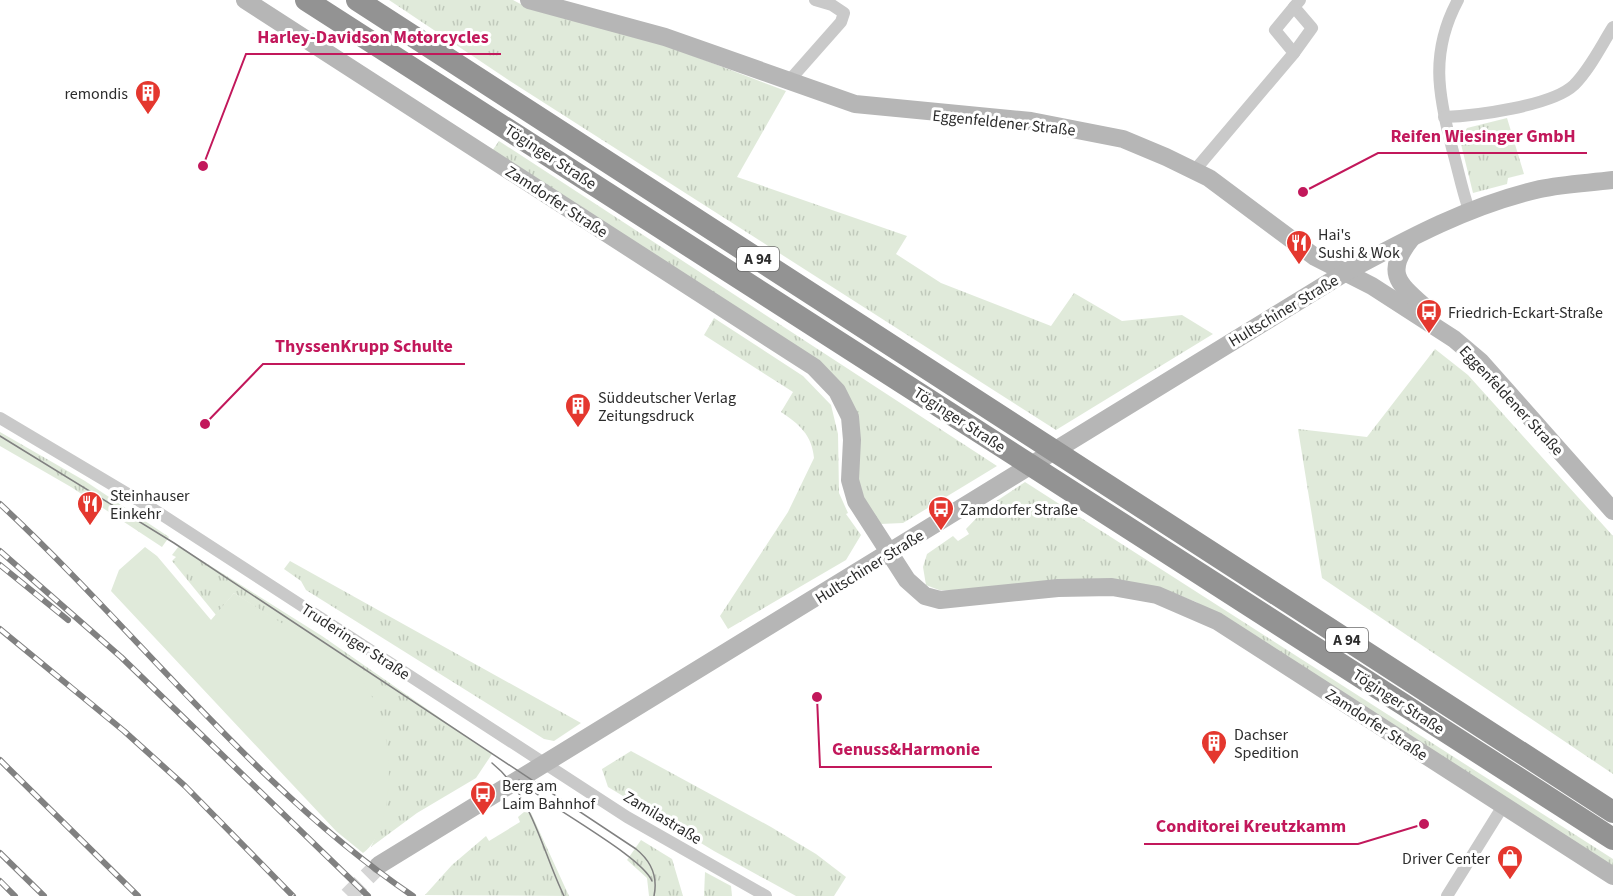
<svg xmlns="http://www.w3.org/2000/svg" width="1613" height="896" font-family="'Source Sans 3',sans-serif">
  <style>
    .grass { fill: url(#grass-tufts) }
    .garden { fill: #e0eada }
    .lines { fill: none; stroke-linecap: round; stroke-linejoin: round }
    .secondary-tunnel { stroke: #d5d5d5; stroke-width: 18; stroke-dasharray: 18 9; stroke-linecap: butt }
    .street { stroke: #c9c9c9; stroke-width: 12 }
    .secondary { stroke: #b6b6b6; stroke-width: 18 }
    .highway { stroke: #939393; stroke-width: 22 }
    .tram { stroke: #818181; stroke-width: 1.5 }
    .rail-casing { stroke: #818181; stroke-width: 6 }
    .rail { stroke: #fff; stroke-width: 4; stroke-dasharray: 11; stroke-linecap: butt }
    .labels { text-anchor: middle; stroke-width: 6; stroke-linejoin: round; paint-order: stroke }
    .shield { fill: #fff; stroke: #6b6b6b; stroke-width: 1.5 }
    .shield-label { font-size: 15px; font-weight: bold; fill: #2c2c2c }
    .poi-label { font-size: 16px; fill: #2c2c2c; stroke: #fff; text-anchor: start }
    .street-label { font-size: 16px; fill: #2c2c2c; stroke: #fff }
    .leader { fill: none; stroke: #c2185b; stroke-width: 2 }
    .callout-dot { fill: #c2185b; stroke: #fff; stroke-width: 2 }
    .callout-label { font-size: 18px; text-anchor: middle; font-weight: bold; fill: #c2185b; stroke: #fff; stroke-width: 6; stroke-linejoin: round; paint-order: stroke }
  </style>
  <defs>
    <pattern id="grass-tufts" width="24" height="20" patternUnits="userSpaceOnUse" patternTransform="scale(1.5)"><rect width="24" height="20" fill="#e0eada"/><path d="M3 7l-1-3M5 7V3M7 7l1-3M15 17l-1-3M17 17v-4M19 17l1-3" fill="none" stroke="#c0c9bb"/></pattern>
  </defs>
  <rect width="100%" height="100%" fill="#fff"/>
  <g class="grass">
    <polygon points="389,0 513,0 530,9 657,42 786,91 737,177 907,236 896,254 941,283 1051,326 1074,293 1122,321 1182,315 1213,334 1056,430 507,79"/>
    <polygon points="1507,118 1524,174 1508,178 1507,184 1473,193 1460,140 1467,128"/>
    <polygon points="499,141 997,466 903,523 880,524 859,492 847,397 492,151"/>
    <path d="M714,318L803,376L831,405L838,434L839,493L848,513L846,514L861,535L846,560L728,629L720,616L788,512L814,458C812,435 799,424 781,412L793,392L704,335Z"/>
    <polygon points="1435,349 1468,375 1613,536 1613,774 1322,578 1298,429 1367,437"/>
    <polygon points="0,432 85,481 169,537 162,547 71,487 0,446"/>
    <polygon points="1025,482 1613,859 1613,868 1196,602 1163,589 957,591 939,590 926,585 923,567 927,554 953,536 958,541 969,534 966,529 986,508"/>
    <polygon points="179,546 322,636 492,754 476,778 417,813 371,847 381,825 351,669 234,593 216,615 172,561 176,557 172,555"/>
    <polygon points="290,561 581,723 554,741 544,739 306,590 301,581 284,569"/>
    <polygon points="631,751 771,827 816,854 846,877 834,896 796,896 714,851 608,787 602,769"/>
    <polygon points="524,812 531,813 569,896 425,895 452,865 486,836 489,841 520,822 518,817"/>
    <polygon points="641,840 672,859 683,896 649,896 647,878 627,860"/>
    <polygon points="705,872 731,886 732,896 704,896"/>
  </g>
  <path class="garden" d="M145,547L157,556L211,620L234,593C260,609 286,626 311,642C324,650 339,658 350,668C383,697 392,750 388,791C386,812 381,840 363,853L336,831L111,591L119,570Z"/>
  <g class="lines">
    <polyline class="secondary-tunnel" points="348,896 379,865"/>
    <g class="street">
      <path d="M1458,0C1430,52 1438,94 1452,148C1458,169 1462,190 1469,210"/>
      <polyline points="1294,53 1312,28 1294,7 1300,0"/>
      <polyline points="788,82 841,22 844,13 832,5 815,0"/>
      <path d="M1444,117C1475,116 1552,106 1574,85C1590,69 1601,46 1613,27"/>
      <polyline points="1195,170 1294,53 1275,30 1294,7"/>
      <polyline points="0,418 153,509 627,817 766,896"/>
      <polyline points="1447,896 1503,806"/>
    </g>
    <g class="secondary">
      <polyline points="245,0 814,367 837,391 850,417 852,440 850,480 856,501 907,580 925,596 940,600 1058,588 1112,587 1157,595 1217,621 1613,876"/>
      <polyline points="529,0 665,37 855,104 1031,121 1123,139 1166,157 1209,178 1315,257 1372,286 1454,339 1480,361 1613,511"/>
      <path d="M1411,239C1383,274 1399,284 1428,310"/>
      <path d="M379,865L1346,272C1409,238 1470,205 1540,189C1564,184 1589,183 1613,180"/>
    </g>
    <g class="highway">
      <polyline points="306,0 1613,839"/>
      <polyline points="357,0 1613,812"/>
    </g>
    <g class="tram">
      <path d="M0,436L174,543L636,849C651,861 658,877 654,896"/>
      <path d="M492,763C533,796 542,851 564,896"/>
      <path d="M519,780C547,807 640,854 652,881"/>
    </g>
    <defs>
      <g id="rail">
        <path d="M0,504C139,633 255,789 413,896"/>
        <polyline points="0,551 121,657 368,896"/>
        <polyline points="0,565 68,620"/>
        <polyline points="0,629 124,731 185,786 293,896"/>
        <polyline points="0,760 138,896"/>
        <polyline points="0,853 44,896"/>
        <polyline points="0,881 15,896"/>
      </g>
    </defs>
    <use href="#rail" class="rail-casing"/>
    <use href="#rail" class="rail"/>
  </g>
  <defs>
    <symbol id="building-pin" viewBox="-11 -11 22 30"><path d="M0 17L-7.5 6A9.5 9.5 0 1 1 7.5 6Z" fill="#e4372e" stroke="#fff"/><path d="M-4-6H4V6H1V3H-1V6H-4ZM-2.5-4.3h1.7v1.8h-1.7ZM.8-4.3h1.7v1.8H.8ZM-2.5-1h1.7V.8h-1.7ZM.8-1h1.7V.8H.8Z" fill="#fff"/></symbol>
    <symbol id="restaurant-pin" viewBox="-11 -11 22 30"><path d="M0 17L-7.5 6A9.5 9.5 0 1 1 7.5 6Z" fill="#e4372e" stroke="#fff"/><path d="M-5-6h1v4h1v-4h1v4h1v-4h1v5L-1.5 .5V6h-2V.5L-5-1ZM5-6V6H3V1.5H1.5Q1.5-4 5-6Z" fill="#fff"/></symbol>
    <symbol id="bus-pin" viewBox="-11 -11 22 30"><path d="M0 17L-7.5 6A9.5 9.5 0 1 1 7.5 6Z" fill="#e4372e" stroke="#fff"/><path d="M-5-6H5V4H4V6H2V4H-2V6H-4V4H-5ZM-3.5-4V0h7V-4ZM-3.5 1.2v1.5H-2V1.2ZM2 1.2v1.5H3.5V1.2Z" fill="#fff"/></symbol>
    <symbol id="shop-pin" viewBox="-11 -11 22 30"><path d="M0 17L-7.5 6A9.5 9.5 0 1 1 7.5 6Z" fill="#e4372e" stroke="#fff"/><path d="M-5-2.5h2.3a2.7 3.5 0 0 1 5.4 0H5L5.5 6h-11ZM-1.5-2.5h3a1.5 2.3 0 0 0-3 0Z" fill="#fff"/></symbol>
  </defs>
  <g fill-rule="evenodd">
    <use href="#building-pin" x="133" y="78" width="30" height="40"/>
    <use href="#restaurant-pin" x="1284" y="228" width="30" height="40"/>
    <use href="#bus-pin" x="1414" y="297" width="30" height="40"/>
    <use href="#building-pin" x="563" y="391" width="30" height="40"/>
    <use href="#restaurant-pin" x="75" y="489" width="30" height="40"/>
    <use href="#bus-pin" x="926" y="494" width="30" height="40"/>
    <use href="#building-pin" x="1199" y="728" width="30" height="40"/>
    <use href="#bus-pin" x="468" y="779" width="30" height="40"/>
    <use href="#shop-pin" x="1495" y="843" width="30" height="40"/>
  </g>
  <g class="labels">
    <g class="shield">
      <rect x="737" y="247" width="42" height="24" rx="4.5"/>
      <rect x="1326" y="628" width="42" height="24" rx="4.5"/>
    </g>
    <g class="shield-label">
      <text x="758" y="264">A 94</text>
      <text x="1347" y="645">A 94</text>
    </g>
    <g class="poi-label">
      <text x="128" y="99" text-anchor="end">remondis</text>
      <text x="1318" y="240">Hai's<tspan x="1318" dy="18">Sushi &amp; Wok</tspan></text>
      <text x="1448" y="318">Friedrich-Eckart-Straße</text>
      <text x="598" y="403">Süddeutscher Verlag<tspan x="598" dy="18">Zeitungsdruck</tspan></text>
      <text x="110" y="501">Steinhauser<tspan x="110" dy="18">Einkehr</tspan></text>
      <text x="960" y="515">Zamdorfer Straße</text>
      <text x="1234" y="740">Dachser<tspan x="1234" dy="18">Spedition</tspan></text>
      <text x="502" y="791">Berg am<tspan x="502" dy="18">Laim Bahnhof</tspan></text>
      <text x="1490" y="864" text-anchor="end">Driver Center</text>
    </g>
    <g class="street-label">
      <text transform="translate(1004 122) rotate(6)" y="6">Eggenfeldener Straße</text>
      <text transform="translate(551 156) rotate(33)" y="6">Töginger Straße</text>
      <text transform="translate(557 201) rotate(33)" y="6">Zamdorfer Straße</text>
      <text transform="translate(1283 310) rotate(-31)" y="6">Hultschiner Straße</text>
      <text transform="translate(1512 400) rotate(47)" y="6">Eggenfeldener Straße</text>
      <text transform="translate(960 419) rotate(33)" y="6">Töginger Straße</text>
      <text transform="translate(869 566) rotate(-32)" y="6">Hultschiner Straße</text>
      <text transform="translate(356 641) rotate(33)" y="6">Truderinger Straße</text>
      <text transform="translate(1399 701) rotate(33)" y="6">Töginger Straße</text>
      <text transform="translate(1377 724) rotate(33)" y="6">Zamdorfer Straße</text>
      <text transform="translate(663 817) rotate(31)" y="6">Zamilastraße</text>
    </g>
  </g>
  <path class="leader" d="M203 166L246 54H501M1303 192L1378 153H1587M205 424L263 364H465M817 697L820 767H992M1424 824L1358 844H1144"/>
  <g class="callout-dot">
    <circle cx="203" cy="166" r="6"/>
    <circle cx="1303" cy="192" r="6"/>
    <circle cx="205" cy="424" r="6"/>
    <circle cx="817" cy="697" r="6"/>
    <circle cx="1424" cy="824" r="6"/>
  </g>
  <g class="callout-label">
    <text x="373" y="43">Harley-Davidson Motorcycles</text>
    <text x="1483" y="142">Reifen Wiesinger GmbH</text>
    <text x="364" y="352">ThyssenKrupp Schulte</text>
    <text x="906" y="755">Genuss&amp;Harmonie</text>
    <text x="1251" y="832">Conditorei Kreutzkamm</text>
  </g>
</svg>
